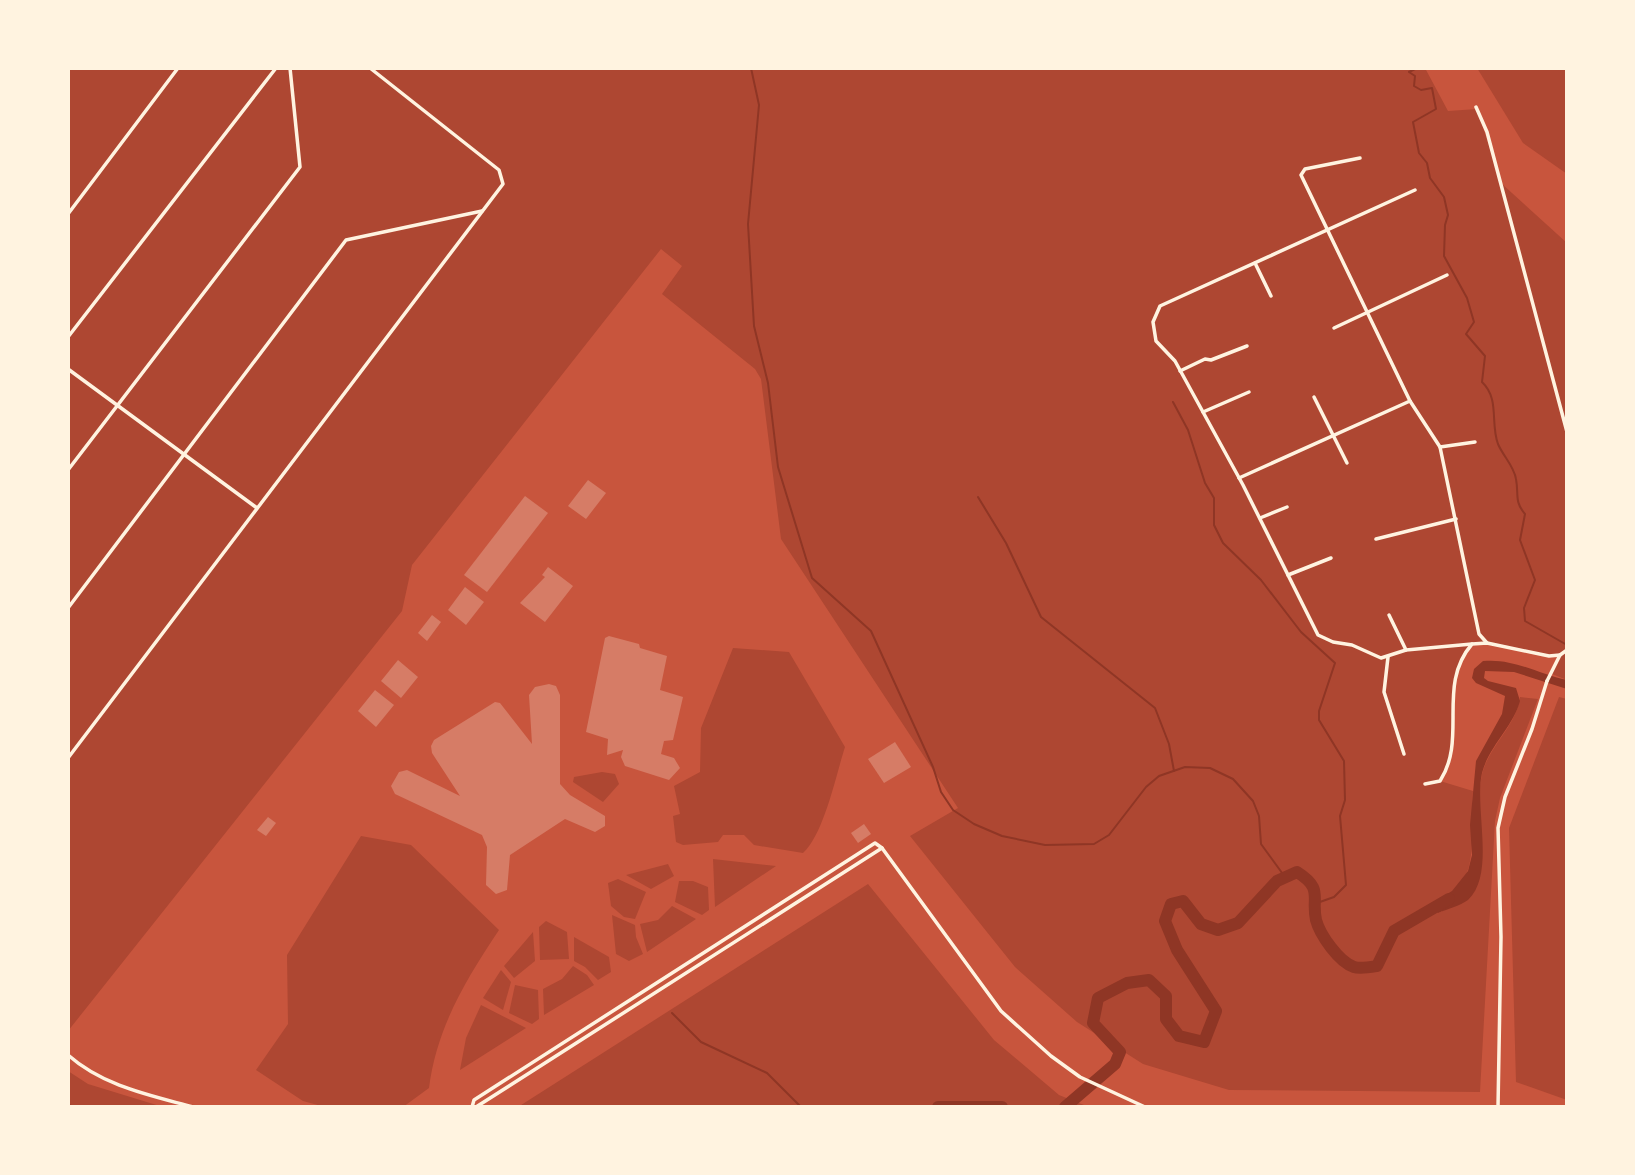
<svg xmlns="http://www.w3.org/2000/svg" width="1635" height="1175" font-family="Ubuntu,sans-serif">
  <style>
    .green { fill: #ae4732 }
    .water { fill: #8f3625 }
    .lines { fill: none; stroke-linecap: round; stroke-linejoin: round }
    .stream { stroke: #8f3625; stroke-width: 2 }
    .river { stroke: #8f3625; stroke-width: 12 }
    .building { fill: #d67c66 }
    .minor { stroke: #fff3e0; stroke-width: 3.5 }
    .tertiary { stroke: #fff3e0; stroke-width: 3.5 }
  </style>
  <rect width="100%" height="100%" fill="#c8553d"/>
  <g class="green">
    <path d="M68,68H1425L1448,111L1477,109L1501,183L1567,243V680L1552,674L1561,654C1532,658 1504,643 1475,644C1434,683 1468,737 1440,781L1473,791C1471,815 1476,861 1464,878C1456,891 1445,898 1438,913C1508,884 1470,830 1482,774C1489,746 1517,725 1520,697L1538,699L1500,798L1495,821L1480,1092L1229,1090L1143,1064L1077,1022L1015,967L910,836L958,808L781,539L761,379L755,369L662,294L682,266L661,249L412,565L402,611L68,1031Z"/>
    <polygon points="1477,68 1567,68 1567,174 1523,143"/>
    <path d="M733,648L789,652L845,747C836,775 824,834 803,853L754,845L744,835H723L718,842L683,845L676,842L673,816L680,814L674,786L700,772L701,728Z"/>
    <polygon points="1559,697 1567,699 1567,1100 1516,1082 1509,828"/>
    <polygon points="602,772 615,774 619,784 603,802 573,782 574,777"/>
    <path d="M361,836L411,845L499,930C465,981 437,1027 429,1088L403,1107H325L303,1101L256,1070L288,1024L287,955Z"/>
    <polygon points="713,859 776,866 715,907"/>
    <polygon points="668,864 674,876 651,889 626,875"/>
    <polygon points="618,879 646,892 635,919 624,917 611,906 608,883"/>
    <polygon points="679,881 693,881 708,887 709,910 702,915 675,902"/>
    <polygon points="868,884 994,1040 1059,1095 1089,1107 518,1107"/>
    <polygon points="672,906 696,919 647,952 640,924 658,920"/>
    <polygon points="612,915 635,925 636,937 643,954 629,961 616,954"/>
    <polygon points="546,921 567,932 569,959 540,960 539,927"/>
    <polygon points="533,932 535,961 514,978 504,966"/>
    <polygon points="574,937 609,957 611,972 598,980 585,967 574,961"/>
    <polygon points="573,966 587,975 594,985 544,1015 543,989 562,979"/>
    <polygon points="501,970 511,982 503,1010 483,998"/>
    <polygon points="515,985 538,990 539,1019 532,1024 509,1013"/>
    <polygon points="481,1005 526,1028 460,1070 466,1038"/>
    <polygon points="68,1071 88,1084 163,1107 68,1107"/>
  </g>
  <path class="water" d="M1483,661C1514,658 1538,674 1567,680V689L1514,672L1485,671L1484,678L1488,681L1516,688L1520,701C1513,727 1489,746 1482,773C1474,808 1496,874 1468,900C1460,906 1447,909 1438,913L1431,904L1452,891L1468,871L1472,855L1470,825L1476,761L1502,714L1505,696L1476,683L1472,678L1474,669Z"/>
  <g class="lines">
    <g class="stream">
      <polyline points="751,68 759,105 748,224 754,326 768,383 778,467 812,578 871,631 933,767 941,792 953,810 974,824 1002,836 1045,845 1094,844 1109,835 1146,787 1159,776 1185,767 1210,768 1233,779 1253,801 1259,816 1261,844 1285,877"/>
      <path d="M1417,68L1409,72L1415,76L1414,86L1421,90L1432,88L1436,109L1413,122L1419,153L1427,163L1430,178L1444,197L1448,215L1445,225L1444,256L1467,298L1474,322L1466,334L1485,356L1482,382C1500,399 1490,423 1498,444C1503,456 1514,466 1516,479C1519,495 1514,501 1525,514L1520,540L1535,580L1524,608L1525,621L1567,645"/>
      <polyline points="1173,402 1188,430 1205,483 1214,498 1214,525 1223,543 1261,580 1301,632 1335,663 1319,711 1319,720 1344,761 1345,800 1340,816 1346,885 1334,897 1317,903"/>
      <polyline points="978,497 1006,543 1041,617 1155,708 1169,744 1174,771"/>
      <polyline points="672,1013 701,1042 767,1073 801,1107"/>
      <polyline points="68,1105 74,1107"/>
    </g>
    <g class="river">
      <polyline points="938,1107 1002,1107"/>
      <path d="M1065,1107L1115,1064L1120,1052L1093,1023L1098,998L1127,983L1149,980L1166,996V1019L1179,1036L1204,1042L1216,1011L1177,950L1165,921L1171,904L1183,901L1201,924L1218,930L1238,923L1277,881L1297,872C1324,889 1311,897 1316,920C1320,935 1339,962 1354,967C1360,969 1371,967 1377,966L1394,931L1449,899"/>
    </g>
  </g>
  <g class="building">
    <polygon points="588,480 606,493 586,519 568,506"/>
    <polygon points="525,496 548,513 487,592 464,575"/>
    <polygon points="548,567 573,586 545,622 520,603 545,577 542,575"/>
    <polygon points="465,587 484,602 466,625 448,610"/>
    <polygon points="432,615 441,622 427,641 418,633"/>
    <polygon points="609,636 639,644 640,648 667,656 660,690 683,697 673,740 664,741 661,754 674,758 680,768 669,780 625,766 621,757 623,750 607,755 608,739 586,732 605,638"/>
    <polygon points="398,660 418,677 401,698 381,681"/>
    <polygon points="549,684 556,686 560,695 560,784 570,795 605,816 605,826 595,832 565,819 510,855 507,890 496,894 486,885 487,847 482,835 395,794 391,786 399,772 407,770 460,796 432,753 431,746 434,740 495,702 500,703 532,744 529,695 535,687"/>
    <polygon points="375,690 394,705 376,727 358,711"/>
    <polygon points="895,742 911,767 884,783 868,759"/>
    <polygon points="268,817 276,823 266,836 257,830"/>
    <polygon points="864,824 871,834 858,843 851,833"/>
  </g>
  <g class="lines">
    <g class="minor">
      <polyline points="1476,107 1487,132 1567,432"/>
      <polyline points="1360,158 1305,169 1301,175 1410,401 1440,447 1479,634 1487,643"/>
      <polyline points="1415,190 1160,306 1153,322 1156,341 1175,361 1243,485 1318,635 1333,642 1352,645 1381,658 1406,650 1472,644"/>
      <polyline points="68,214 178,68"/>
      <polyline points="1255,263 1271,296"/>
      <polyline points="1334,328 1447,275"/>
      <polyline points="68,337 276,68"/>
      <polyline points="68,369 257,508"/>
      <polyline points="1180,371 1205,359 1211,360 1247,346"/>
      <polyline points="1314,397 1347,463"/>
      <polyline points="1203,412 1249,392"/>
      <polyline points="1440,447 1475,442"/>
      <polyline points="68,470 300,167 290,68"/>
      <polyline points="1239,478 1410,401"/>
      <polyline points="1260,518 1287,507"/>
      <polyline points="1376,539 1456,519"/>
      <polyline points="1288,575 1331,558"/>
      <polyline points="68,608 346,240 482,211"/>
      <polyline points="1389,615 1406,650"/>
      <polyline points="1388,657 1384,692 1404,754"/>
      <polyline points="1547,681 1560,655 1567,650"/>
      <polyline points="68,758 503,184 499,170 370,68"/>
      <path d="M1425,784L1440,781C1468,738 1436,686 1472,644L1487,643L1549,656L1560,655"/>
      <path d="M68,1055C103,1086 149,1095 193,1107"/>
      <polyline points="472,1107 474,1100 875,843 882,848 1001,1011 1051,1056 1080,1077 1145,1107"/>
      <polyline points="476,1107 882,848"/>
    </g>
    <polyline class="tertiary" points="1498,1107 1501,937 1498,828 1505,797 1532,729 1547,681"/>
  </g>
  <rect width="1635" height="1175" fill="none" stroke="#fff3e0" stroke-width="140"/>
</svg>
